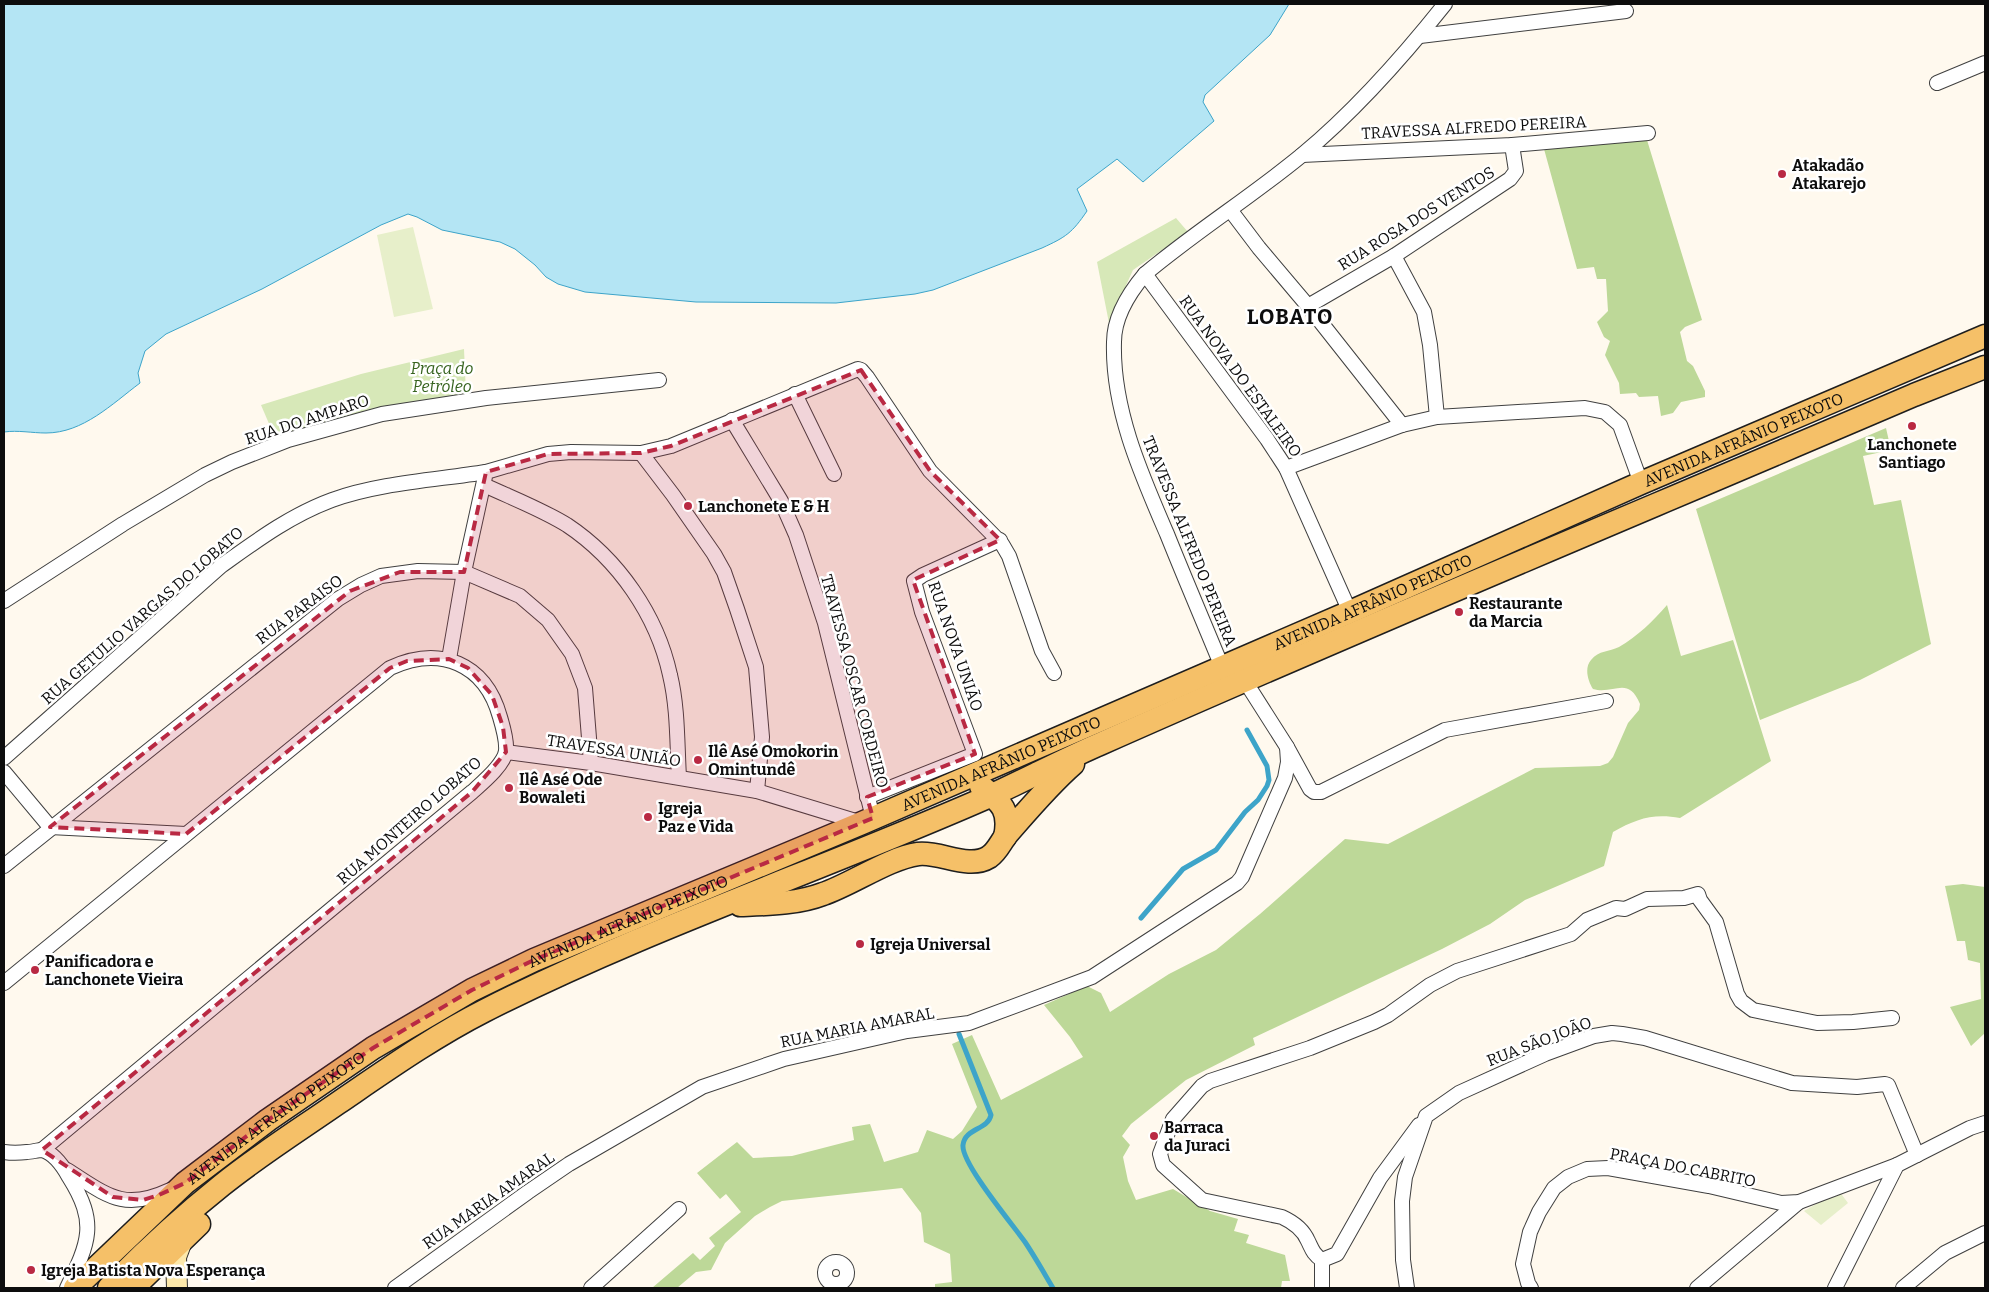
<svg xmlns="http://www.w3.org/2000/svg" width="1989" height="1292" font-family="Bitter,serif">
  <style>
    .green { fill: #d7e8b8 }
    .forest { fill: #bdd898 }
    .pitch { fill: #e7efca }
    .water { fill: #b4e5f4; stroke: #3da4c9 }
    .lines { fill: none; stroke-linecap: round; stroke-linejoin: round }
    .stream { stroke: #3da4c9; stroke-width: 5 }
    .minor-casing { stroke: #404040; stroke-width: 16 }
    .secondary-casing { stroke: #2f2f2f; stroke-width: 22 }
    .primary-casing { stroke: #1e1e1e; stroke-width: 25 }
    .minor { stroke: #fff; stroke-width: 14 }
    .secondary { stroke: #fde9ab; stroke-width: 20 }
    .primary { stroke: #f5c068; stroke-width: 22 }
    .marked { fill: #b92943; fill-opacity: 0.2; stroke: #b92943; stroke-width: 4; stroke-dasharray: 10 6; stroke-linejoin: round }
    .poi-dot { fill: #b92943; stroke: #fff; stroke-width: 2 }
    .labels { text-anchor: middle; stroke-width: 5; stroke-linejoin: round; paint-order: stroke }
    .street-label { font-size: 16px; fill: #0d0d0d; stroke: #fff }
    .poi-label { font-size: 16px; font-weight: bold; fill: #0d0d0d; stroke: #fff; text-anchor: start }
    .park-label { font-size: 16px; font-style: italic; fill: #36631f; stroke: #fff }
    .district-label { font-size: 21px; font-weight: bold; letter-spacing: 1px; fill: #0d0d0d; stroke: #fff }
  </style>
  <rect width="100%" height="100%" fill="#fff9ee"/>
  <g class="green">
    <polygon points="1176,218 1188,232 1133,270 1109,323 1097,262"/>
    <polygon points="464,349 466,395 276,440 261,405 361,374"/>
  </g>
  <g class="forest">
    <polygon points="1647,140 1702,320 1685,327 1680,332 1687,361 1693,366 1705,391 1705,397 1681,402 1673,413 1661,416 1658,396 1639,397 1636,393 1620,394 1619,383 1605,355 1610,341 1604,337 1597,322 1608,311 1606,279 1597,279 1594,267 1577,269 1544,149"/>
    <polygon points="1886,428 1891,450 1863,456 1874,505 1901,500 1931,644 1860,680 1760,720 1696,509"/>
    <path d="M1667,605L1681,656L1733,640L1771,761L1680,818C1653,813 1636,819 1613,832L1604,866L1525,900L1490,924L1442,949L1253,1038L1255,1045L1186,1080L1131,1124L1122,1136L1130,1145L1123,1157L1128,1181L1136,1200L1173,1189L1210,1211L1238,1219L1234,1231L1249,1235L1246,1243L1285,1255L1290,1281H1282L1281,1288H935V1284L952,1282L950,1254L924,1242L921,1213L902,1188L782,1201L770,1207L755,1216L725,1243L711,1270L696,1272L677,1288H652L693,1253L700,1260L715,1246L709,1238L741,1212L726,1194L720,1199L697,1173L737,1142L753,1158L792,1156L854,1140L852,1127L870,1124L884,1162L918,1152L927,1130L953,1139L962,1131L977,1107L952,1044L972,1035L1001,1100L1083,1057L1070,1037L1044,1005L1087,986L1101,993L1110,1012L1169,974L1216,950L1260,914L1345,839L1388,844L1535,768L1600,766L1608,763L1613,757L1628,723L1639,710L1640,704C1628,675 1614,695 1593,689C1588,681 1584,668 1591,660C1599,650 1609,652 1619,647C1638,636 1653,621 1667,605Z"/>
    <polygon points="1963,884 1985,887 1985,1033 1971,1046 1950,1007 1981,999 1980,963 1968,960 1965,941 1957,941 1945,886"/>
  </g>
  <g class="pitch">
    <polygon points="413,227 433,309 394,317 377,235"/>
    <polygon points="1839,1191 1848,1203 1821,1225 1804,1211"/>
  </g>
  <path class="water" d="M4,4H1289L1270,35L1205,95L1203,102L1214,121L1143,182L1117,159L1077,189L1087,211C1072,233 1066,237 1042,248L933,290L915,294L836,303L696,302L585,292L558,284L546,277L535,265L515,249L500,242L442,230L417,217L408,214L381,225L262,289L166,334L145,351L138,373L140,383C112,404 83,433 46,433C32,433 18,430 4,432Z"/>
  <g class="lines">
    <g class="stream">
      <polyline points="1141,918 1183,869 1216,850 1245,812 1258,800 1267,786 1269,780 1267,766 1247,730"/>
      <path d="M959,1034L991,1115C988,1130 965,1128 963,1145C961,1163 1013,1225 1025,1242C1035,1257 1044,1273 1053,1288"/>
    </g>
    <defs>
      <g id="minor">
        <polyline points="1420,36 1626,11"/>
        <polyline points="1937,83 1985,63"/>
        <polyline points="1302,155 1512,145 1648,133"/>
        <polyline points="1231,211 1259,248 1308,306 1402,425"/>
        <polyline points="1394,256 1424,312 1430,345 1437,417"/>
        <polyline points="1145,274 1267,439 1286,468 1350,612"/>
        <polyline points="1308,306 1394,256 1510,179 1516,171 1512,145"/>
        <polyline points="795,394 834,474"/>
        <polyline points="732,420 781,501 796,535 825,623 873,818"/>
        <polyline points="641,453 673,495 714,554 724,572 737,609 756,667 762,737 757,791"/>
        <polyline points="1286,468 1402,425 1437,417 1585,408 1605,412 1620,425 1641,483"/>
        <path d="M484,485C512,498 541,509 567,525C618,559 657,615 670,675C678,708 677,744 679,777"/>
        <polyline points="4,601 123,524 205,475 232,462 288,440 382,414 486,398 659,380"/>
        <polyline points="449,659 464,572 486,472 548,454 571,452 641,453 671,446 858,369 861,370 867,377 930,471 1002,544 1009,556 1042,651 1054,673"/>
        <path d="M1222,667C1204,623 1185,579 1167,534C1141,474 1112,409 1114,342C1114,317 1129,293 1145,274C1195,232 1251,197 1302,155C1355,111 1402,58 1445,4"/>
        <polyline points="1245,681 1287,747 1310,789 1314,792 1321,792 1445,730 1606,701"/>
        <polyline points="506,752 591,763 757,791 862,823"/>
        <path d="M4,758L221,566C256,541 291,515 332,500C379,483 436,480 486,472"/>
        <polyline points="4,772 50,827 186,834"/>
        <polyline points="867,797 975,754 922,612 914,581 923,575 1000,540"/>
        <polyline points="4,866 338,599 361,585 381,576 418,571 464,572 520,596 548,620 572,654 585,688 591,763"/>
        <path d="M4,983L390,668C440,645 485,663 500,717C503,727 507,741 506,751C504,765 482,783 472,792L42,1150"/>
        <path d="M4,1152C11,1153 19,1153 27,1152C31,1152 38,1150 42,1150C54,1153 64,1168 69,1177C98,1223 89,1242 67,1288"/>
        <path d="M67,1170C107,1195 123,1212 170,1190"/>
        <polyline points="1322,1260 1337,1254 1380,1178 1419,1125"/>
        <circle cx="836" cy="1273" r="11"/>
        <polyline points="395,1288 528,1192 569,1164 702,1087 784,1059 907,1031 969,1023 1092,977 1237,883 1242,877 1285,778 1288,762 1287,747"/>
        <polyline points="591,1288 679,1209"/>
        <path d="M1322,1288V1260C1313,1254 1312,1249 1308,1241C1303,1229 1293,1222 1282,1217L1202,1200L1163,1165L1160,1154L1173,1119L1202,1086L1210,1081L1310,1048L1374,1022L1388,1015L1430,985L1457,971L1571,934L1587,920L1616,908L1625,909L1647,899L1684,898L1698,894L1700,900L1716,922L1737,994L1741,1001L1753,1010L1817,1023L1853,1022L1892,1018"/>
        <polyline points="1407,1288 1403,1260 1402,1201 1405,1177 1426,1116 1459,1093 1545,1054 1594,1036 1612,1033 1622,1034 1645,1038 1792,1083 1857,1087 1885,1084 1888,1085 1917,1155"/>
        <polyline points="1531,1288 1528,1283 1523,1264 1530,1232 1539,1212 1554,1188 1568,1177 1587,1169 1608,1168 1709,1186 1781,1203 1799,1202 1897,1165"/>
        <polyline points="1697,1288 1799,1202"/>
        <polyline points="1835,1288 1897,1165 1970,1128 1985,1123"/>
        <polyline points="1903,1288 1945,1253 1985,1233"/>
      </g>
      <polyline id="secondary" points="177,1288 176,1257 182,1241"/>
      <g id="primary">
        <path d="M981,786C1000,802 1011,809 1005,837"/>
        <path d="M740,905C767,904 797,904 823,894C852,884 889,858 918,854C940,851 968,870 989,857C998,851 1001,841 1008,833C1029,809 1049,785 1073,764"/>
        <path id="s1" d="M75,1288L185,1183L268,1120L373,1048L472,990L534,960L862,823L1350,612L1641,483L1985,336"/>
        <path d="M109,1288C144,1252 182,1217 222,1185C258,1156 299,1130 338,1103C385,1071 433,1037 484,1011C648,928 822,870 990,796C1027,779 1063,760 1100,744C1370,624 1643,511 1914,395L1985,367"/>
        <polyline points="133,1288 199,1224"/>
      </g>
    </defs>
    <use href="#minor" class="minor-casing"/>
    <use href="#secondary" class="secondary-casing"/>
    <use href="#primary" class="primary-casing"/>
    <use href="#minor" class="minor"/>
    <use href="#secondary" class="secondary"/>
    <use href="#primary" class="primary"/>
  </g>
  <path class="marked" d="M861,370L930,471L1000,540L913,580L975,754L867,797L873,818L534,960L472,990L373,1048L268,1120L185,1183L159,1195L143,1200L113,1197L42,1150L472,792L506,752L503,727L492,695L468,668L449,659L407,661L390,668L186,834L50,827L350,591L400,572H464L486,472L548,454L641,453L671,446Z"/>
  <g class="poi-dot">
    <circle cx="1782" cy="174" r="5"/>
    <circle cx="1912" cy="426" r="5"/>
    <circle cx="688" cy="506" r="5"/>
    <circle cx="1459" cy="612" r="5"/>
    <circle cx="698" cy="760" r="5"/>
    <circle cx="509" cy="788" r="5"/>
    <circle cx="648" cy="817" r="5"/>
    <circle cx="860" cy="944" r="5"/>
    <circle cx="35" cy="970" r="5"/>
    <circle cx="1154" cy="1136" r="5"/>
    <circle cx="31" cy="1270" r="5"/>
  </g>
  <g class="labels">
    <g class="street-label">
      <text transform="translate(1474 127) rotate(-3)" y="6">TRAVESSA ALFREDO PEREIRA</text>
      <text transform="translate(1416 218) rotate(-32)" y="6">RUA ROSA DOS VENTOS</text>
      <text transform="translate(1241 376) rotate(54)" y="6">RUA NOVA DO ESTALEIRO</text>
      <text transform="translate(307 419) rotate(-18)" y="6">RUA DO AMPARO</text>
      <text dy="6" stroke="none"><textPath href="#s1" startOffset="1884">AVENIDA AFRÂNIO PEIXOTO</textPath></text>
      <text transform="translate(1190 541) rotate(68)" y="6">TRAVESSA ALFREDO PEREIRA</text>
      <text dy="6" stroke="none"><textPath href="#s1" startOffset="1479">AVENIDA AFRÂNIO PEIXOTO</textPath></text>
      <text transform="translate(299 609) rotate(-37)" y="6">RUA PARAISO</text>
      <text transform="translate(142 615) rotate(-41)" y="6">RUA GETULIO VARGAS DO LOBATO</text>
      <text transform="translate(956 646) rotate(71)" y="6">RUA NOVA UNIÃO</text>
      <text transform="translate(855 681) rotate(75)" y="6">TRAVESSA OSCAR CORDEIRO</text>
      <text transform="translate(614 750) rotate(9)" y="6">TRAVESSA UNIÃO</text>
      <text dy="6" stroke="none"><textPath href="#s1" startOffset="1074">AVENIDA AFRÂNIO PEIXOTO</textPath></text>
      <text transform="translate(409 820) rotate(-41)" y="6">RUA MONTEIRO LOBATO</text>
      <text dy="6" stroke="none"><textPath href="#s1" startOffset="669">AVENIDA AFRÂNIO PEIXOTO</textPath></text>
      <text transform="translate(857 1027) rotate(-11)" y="6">RUA MARIA AMARAL</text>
      <text transform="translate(1539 1041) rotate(-21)" y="6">RUA SÃO JOÃO</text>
      <text dy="6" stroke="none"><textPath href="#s1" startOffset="264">AVENIDA AFRÂNIO PEIXOTO</textPath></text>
      <text transform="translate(1683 1167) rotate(11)" y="6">PRAÇA DO CABRITO</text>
      <text transform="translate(488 1200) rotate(-35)" y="6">RUA MARIA AMARAL</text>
    </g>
    <g class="poi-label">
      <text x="1792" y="171">Atakadão<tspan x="1792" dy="18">Atakarejo</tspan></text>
      <text x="1912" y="450" text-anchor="middle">Lanchonete<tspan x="1912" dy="18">Santiago</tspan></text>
      <text x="698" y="512">Lanchonete E &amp; H</text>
      <text x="1469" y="609">Restaurante<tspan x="1469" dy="18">da Marcia</tspan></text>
      <text x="708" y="757">Ilê Asé Omokorin<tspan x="708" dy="18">Omintundê</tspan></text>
      <text x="519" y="785">Ilê Asé Ode<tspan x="519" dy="18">Bowaleti</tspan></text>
      <text x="658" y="814">Igreja<tspan x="658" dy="18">Paz e Vida</tspan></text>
      <text x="870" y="950">Igreja Universal</text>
      <text x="45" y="967">Panificadora e<tspan x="45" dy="18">Lanchonete Vieira</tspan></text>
      <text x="1164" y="1133">Barraca<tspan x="1164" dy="18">da Juraci</tspan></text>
      <text x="41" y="1276">Igreja Batista Nova Esperança</text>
    </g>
    <g class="park-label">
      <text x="442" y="374">Praça do<tspan x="442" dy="18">Petróleo</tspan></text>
    </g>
    <g class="district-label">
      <text x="1290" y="324">LOBATO</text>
    </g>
  </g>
  <rect width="1989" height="1292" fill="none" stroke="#0d0d0d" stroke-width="10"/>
</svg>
